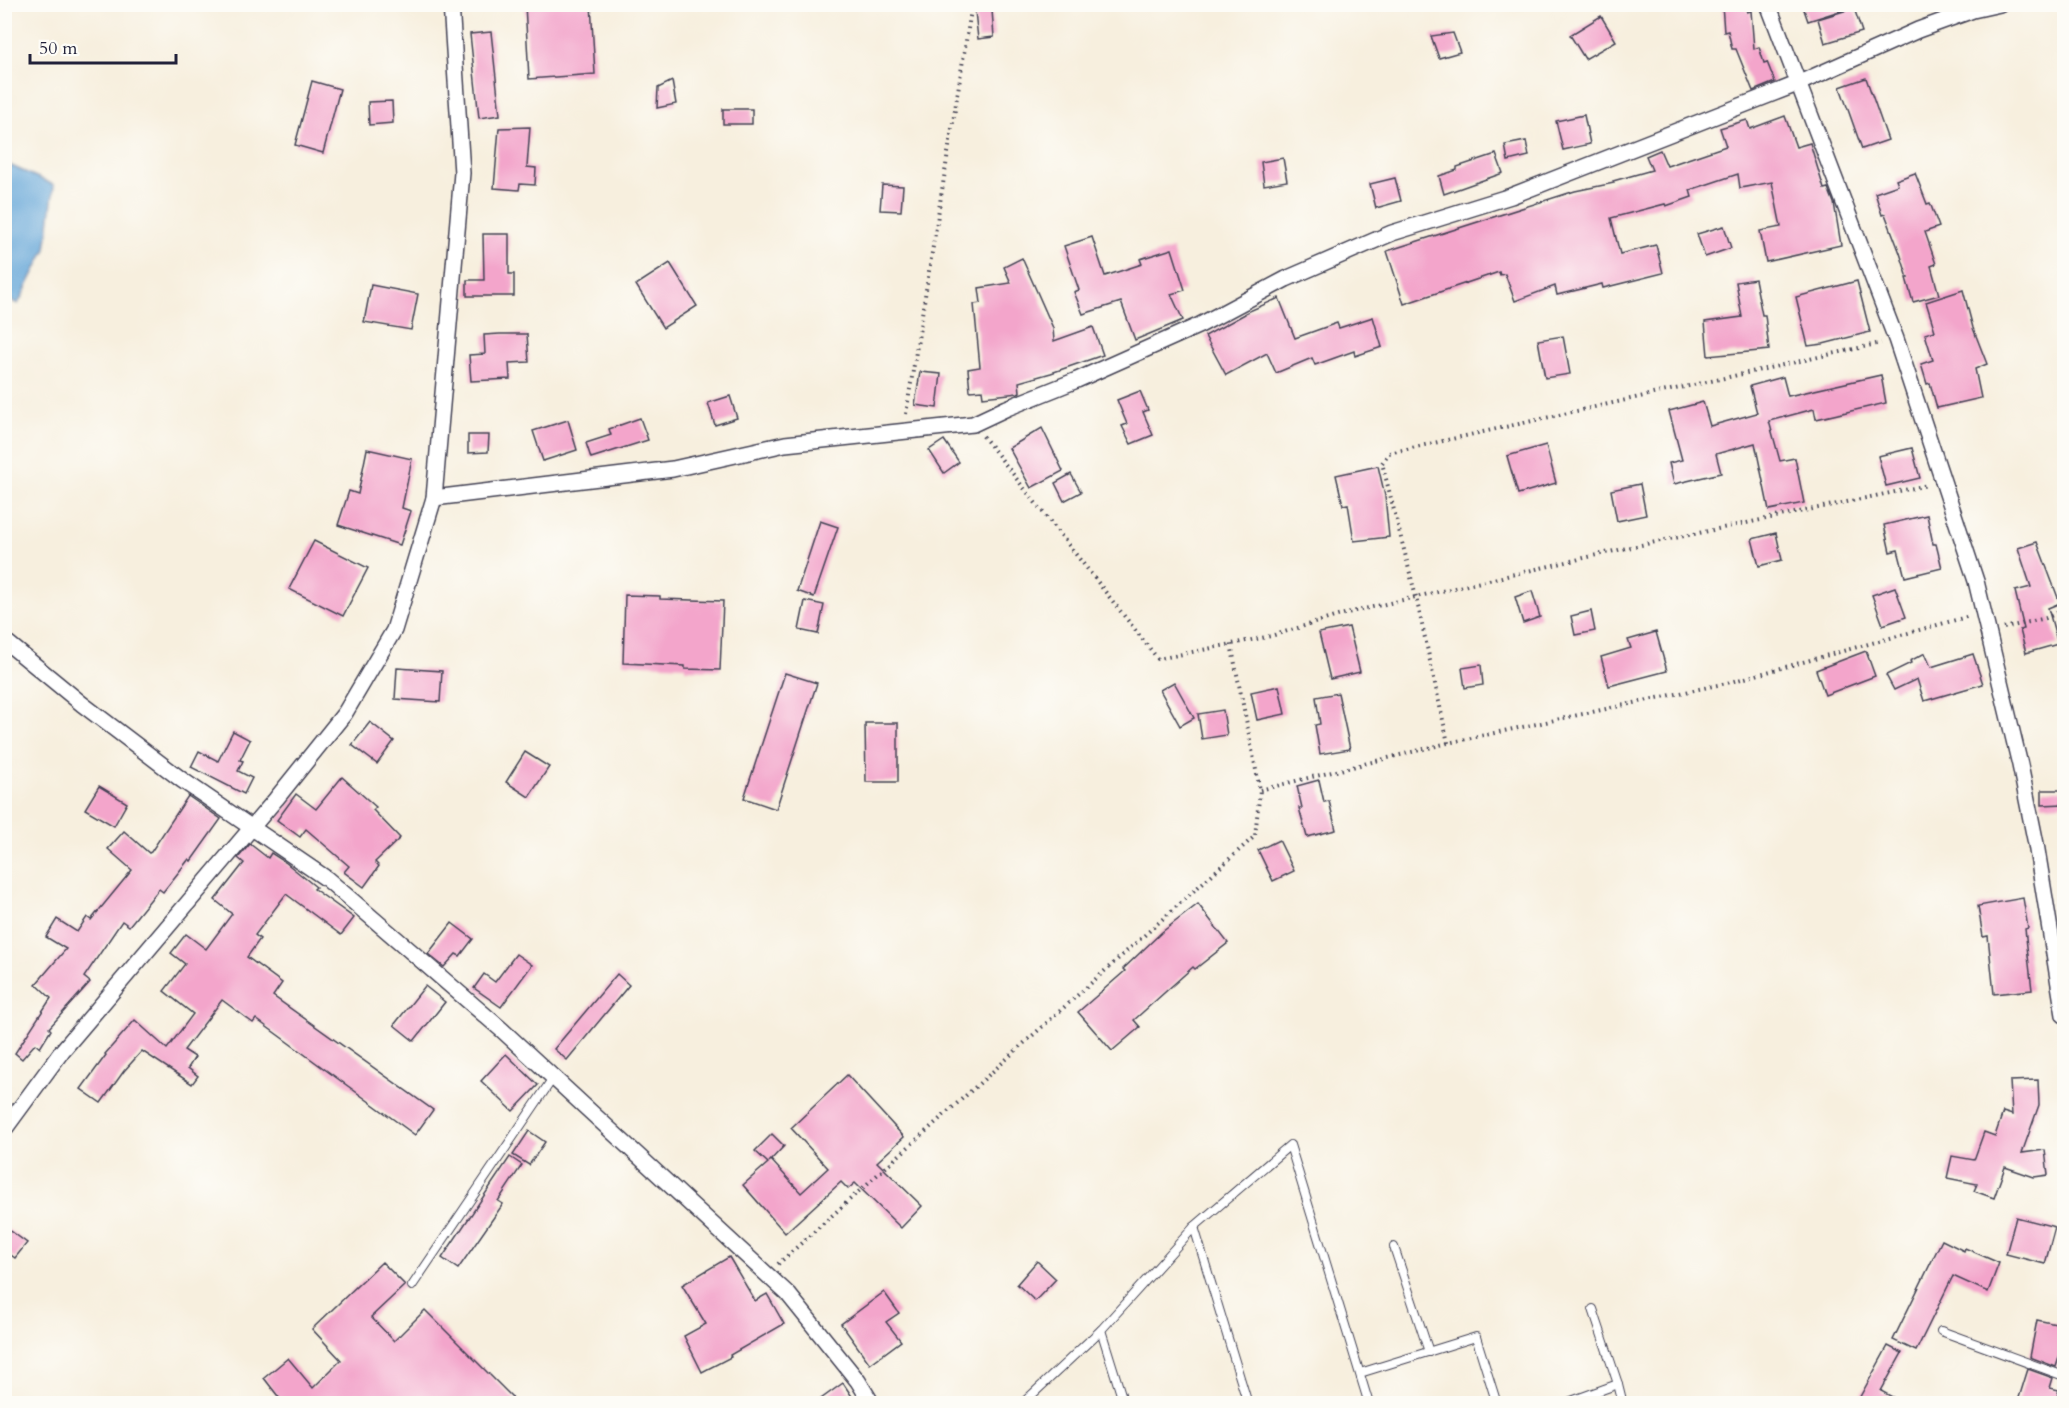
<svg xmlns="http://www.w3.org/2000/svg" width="2069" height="1408" font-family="Cardo,serif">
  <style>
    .water { fill: #65a6d8; stroke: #44648a; stroke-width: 1.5 }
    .building { fill: #f3a5cb }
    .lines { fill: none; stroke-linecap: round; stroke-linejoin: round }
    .lane-casing { stroke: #424153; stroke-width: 10 }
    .street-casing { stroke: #424153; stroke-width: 18 }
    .path { stroke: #424153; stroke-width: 4; stroke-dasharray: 1.5 4.5; stroke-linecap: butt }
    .lane { stroke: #fff; stroke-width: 8 }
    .street { stroke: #fff; stroke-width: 15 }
  </style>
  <rect width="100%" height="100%" fill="#fdfcf7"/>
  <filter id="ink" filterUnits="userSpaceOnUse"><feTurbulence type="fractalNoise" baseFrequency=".0167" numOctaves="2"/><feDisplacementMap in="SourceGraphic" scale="12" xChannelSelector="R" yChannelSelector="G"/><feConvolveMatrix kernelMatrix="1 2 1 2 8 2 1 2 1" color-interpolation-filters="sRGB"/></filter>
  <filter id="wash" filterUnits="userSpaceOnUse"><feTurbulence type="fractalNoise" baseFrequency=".008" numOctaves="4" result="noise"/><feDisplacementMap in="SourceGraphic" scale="24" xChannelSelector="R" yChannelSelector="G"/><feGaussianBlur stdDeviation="1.35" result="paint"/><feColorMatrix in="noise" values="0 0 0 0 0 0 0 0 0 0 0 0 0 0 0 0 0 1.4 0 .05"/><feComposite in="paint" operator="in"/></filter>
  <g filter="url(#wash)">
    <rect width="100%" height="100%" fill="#f7efde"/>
    <polygon class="water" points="5,163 54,185 46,249 18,304 5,298"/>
    <g id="blocks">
      <g class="building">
        <polygon points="525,4 591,4 595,74 529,79"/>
        <polygon points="1722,4 1747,4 1747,12 1751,11 1754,49 1759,47 1764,63 1767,62 1775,82 1753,91 1736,49 1732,49 1728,31 1724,32"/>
        <polygon points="1802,4 1848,4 1849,8 1808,21"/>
        <polygon points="1854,8 1862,32 1825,43 1818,19"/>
        <polygon points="992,10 994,37 978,39 975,11"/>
        <polygon points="1601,16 1616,41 1585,59 1570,35"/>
        <polygon points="491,32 500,115 479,118 470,34"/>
        <polygon points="1453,33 1460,52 1439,58 1431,36"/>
        <polygon points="1866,78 1888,140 1862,149 1840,87"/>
        <polygon points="312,81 340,89 323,153 295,145"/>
        <polygon points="672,81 676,104 657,108 658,88"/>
        <polygon points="392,101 393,123 369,125 368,102"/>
        <rect x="723" y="109" width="29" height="15"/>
        <polygon points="1584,115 1590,144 1563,150 1556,121"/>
        <polygon points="1785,116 1796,147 1810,143 1824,189 1828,188 1834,203 1841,245 1766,262 1760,231 1781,227 1772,182 1740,188 1738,174 1690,190 1692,197 1666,206 1665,204 1611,218 1620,254 1656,245 1663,273 1603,288 1602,284 1557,295 1555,286 1515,301 1505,274 1500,275 1499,272 1404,304 1387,251 1575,191 1614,183 1613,181 1652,170 1646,156 1660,150 1667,166 1726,146 1720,128 1747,120 1750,129"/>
        <polygon points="530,127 527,167 536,168 535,185 520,184 519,190 494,188 499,128"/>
        <polygon points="1526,141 1529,156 1508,161 1505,145"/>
        <polygon points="1496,154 1503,173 1444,194 1439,176 1457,170 1457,167"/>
        <polygon points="1283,158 1287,181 1264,185 1261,162"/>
        <polygon points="1915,173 1927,204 1930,203 1939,227 1925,232 1936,264 1931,266 1939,295 1913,302 1906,278 1908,278 1900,253 1885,214 1882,215 1875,193 1898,185 1896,180"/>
        <polygon points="1395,178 1401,201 1376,208 1370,184"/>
        <polygon points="882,185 903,186 901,211 880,210"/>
        <polygon points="1724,226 1731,248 1705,257 1697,234"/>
        <polygon points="483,234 509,234 509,274 514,274 514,296 467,296 467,280 484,280"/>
        <polygon points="1092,237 1105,276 1142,264 1140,259 1172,249 1185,290 1171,294 1183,320 1135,340 1121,302 1083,314 1074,292 1079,290 1064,246"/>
        <polygon points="1022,258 1053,328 1054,341 1093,327 1103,355 1051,373 1019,382 1020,392 1018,393 983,397 982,390 970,391 968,369 980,367 974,304 981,303 979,288 1011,283 1004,267"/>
        <polygon points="670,263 697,306 663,328 636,285"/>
        <polygon points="1755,279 1762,315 1765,315 1769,350 1708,356 1705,322 1742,317 1736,282"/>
        <polygon points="1857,281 1870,332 1823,344 1808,346 1796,297"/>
        <polygon points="371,285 418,294 411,330 364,322"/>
        <polygon points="1963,290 1973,328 1987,364 1975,369 1981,398 1937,408 1930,383 1927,384 1921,364 1933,360 1925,334 1935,331 1926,302"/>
        <polygon points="1279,298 1295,338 1337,323 1339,328 1373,317 1382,347 1355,356 1354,351 1315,365 1312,358 1276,373 1267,353 1226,375 1205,336 1245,314 1245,313"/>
        <polygon points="500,334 527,334 529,362 509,363 510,379 471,381 469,355 485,354 484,335"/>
        <polygon points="1563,336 1570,374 1545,378 1538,340"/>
        <polygon points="920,372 941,374 937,408 915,405"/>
        <polygon points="1881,375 1886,403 1816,419 1814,409 1769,421 1780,461 1795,458 1804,503 1769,510 1755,443 1716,454 1721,473 1674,484 1669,463 1682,460 1669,411 1703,402 1710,426 1757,413 1750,386 1783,377 1788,396"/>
        <polygon points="1140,391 1148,410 1143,412 1153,435 1131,444 1122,426 1127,424 1117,400"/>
        <polygon points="730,396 737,418 715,425 708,403"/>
        <polygon points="640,418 648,440 591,458 586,443 611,435 609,429"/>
        <polygon points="568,420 577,450 543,461 533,431"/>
        <polygon points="1042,428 1063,471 1031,488 1009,448"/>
        <polygon points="468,435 489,435 488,452 468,453"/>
        <polygon points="944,440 959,462 944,473 929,450"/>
        <polygon points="1546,445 1556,483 1518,494 1507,456"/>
        <polygon points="1912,448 1920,478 1886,486 1878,456"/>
        <polygon points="367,449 412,459 402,508 411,511 400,545 338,525 349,491 358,494"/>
        <polygon points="1378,466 1385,496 1389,537 1354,541 1348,504 1343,505 1336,475"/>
        <polygon points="1071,474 1081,492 1064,501 1055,483"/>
        <polygon points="1640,484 1646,515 1617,521 1611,490"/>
        <polygon points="1927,515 1933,544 1936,544 1942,568 1905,577 1898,550 1890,552 1884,525"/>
        <polygon points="820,521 838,527 814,597 797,591"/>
        <polygon points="1776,533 1782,560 1759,566 1752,539"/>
        <polygon points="314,541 368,568 343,616 289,589"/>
        <polygon points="2037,542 2060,603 2048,608 2058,644 2026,653 2020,630 2024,629 2015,591 2031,587 2018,548"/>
        <polygon points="1895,587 1906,617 1883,625 1872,595"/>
        <polygon points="1532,591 1540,617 1523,623 1515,597"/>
        <polygon points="625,595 660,596 660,599 723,601 720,670 685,669 685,666 623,663"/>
        <polygon points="805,601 824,605 818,634 799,630"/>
        <polygon points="1591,611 1595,631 1575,635 1571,616"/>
        <polygon points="1349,627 1360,672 1330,679 1319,633"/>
        <polygon points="1656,632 1667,671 1609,686 1601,657 1631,648 1628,640"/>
        <polygon points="1866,651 1875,676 1825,695 1816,670"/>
        <polygon points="1925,653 1931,667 1973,654 1983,684 1924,701 1917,679 1894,690 1886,675 1911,663 1910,661"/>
        <polygon points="1481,665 1483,685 1465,688 1462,668"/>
        <polygon points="397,668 442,671 440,702 395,699"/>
        <polygon points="785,673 817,683 776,809 744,798"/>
        <polygon points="1174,682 1194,718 1180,726 1160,690"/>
        <polygon points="1279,686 1285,714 1257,720 1251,692"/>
        <polygon points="1338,693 1350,749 1320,754 1315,725 1320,724 1316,697"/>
        <polygon points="1223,710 1227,735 1202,739 1198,714"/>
        <polygon points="370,722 394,741 377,764 352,745"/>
        <polygon points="865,723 898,723 898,782 866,782"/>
        <polygon points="233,731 250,740 240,760 243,761 238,771 252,778 244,794 191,767 199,751 218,761"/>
        <polygon points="525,752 549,767 529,797 506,782"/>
        <polygon points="342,777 376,807 373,810 400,838 375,862 379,866 364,887 344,872 349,866 306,829 300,837 277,820 296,794 316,809"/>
        <polygon points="1319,780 1324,802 1329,801 1336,830 1307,837 1299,808 1302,808 1297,786"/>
        <polygon points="99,786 127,803 114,826 85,809"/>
        <polygon points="2042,790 2064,790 2064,804 2042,805"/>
        <polygon points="188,796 221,819 191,861 189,859 163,892 159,889 129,926 122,921 84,977 90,982 49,1028 51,1030 40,1048 35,1044 22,1059 15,1053 51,998 36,984 66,949 46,937 57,919 77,932 87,917 91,920 132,870 108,849 124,831 149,853 151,852"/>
        <polygon points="1279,840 1294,871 1273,881 1258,850"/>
        <polygon points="250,844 268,858 271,853 285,862 316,887 314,889 354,918 341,935 286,894 255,935 260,939 247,957 282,983 273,996 433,1110 415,1135 256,1019 253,1023 222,1000 184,1050 195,1057 188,1068 198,1076 192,1084 142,1051 124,1071 101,1103 81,1089 106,1055 105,1054 135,1020 167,1049 193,1014 164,991 185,964 171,953 186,934 206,949 232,914 215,900 244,863 238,858"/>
        <polygon points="2023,898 2028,928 2025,929 2032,990 1994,994 1988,936 1983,937 1978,906"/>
        <polygon points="1198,904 1228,943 1195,969 1193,967 1134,1020 1140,1027 1112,1051 1078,1012 1125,971 1123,969 1162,932"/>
        <polygon points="452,923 473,939 460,956 456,954 444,967 428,954"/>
        <polygon points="516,954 532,965 501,1007 474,988 484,974 495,982"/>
        <polygon points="617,974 629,985 567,1060 554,1049"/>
        <polygon points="425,986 445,1002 414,1041 394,1025"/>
        <polygon points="506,1054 538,1085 513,1111 481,1081"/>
        <polygon points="847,1075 904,1137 877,1162 922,1206 901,1228 855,1183 848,1189 841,1182 785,1233 743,1185 768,1163 755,1151 772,1134 784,1146 769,1162 771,1160 801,1193 828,1168 791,1128"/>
        <polygon points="2038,1080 2039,1105 2022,1153 2045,1150 2048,1175 2034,1177 2005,1167 1994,1198 1974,1191 1977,1184 1947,1178 1952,1156 1974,1160 1984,1132 1995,1136 2003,1112 2012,1115 2010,1081"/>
        <polygon points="529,1131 545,1142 529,1165 513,1155"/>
        <polygon points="510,1157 522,1165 498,1201 503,1204 458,1269 442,1258"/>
        <polygon points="2016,1217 2055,1227 2045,1264 2006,1254"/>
        <polygon points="4,1226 27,1243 15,1258 4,1250"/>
        <polygon points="1942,1240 1964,1251 1965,1248 1999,1263 1988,1292 1953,1276 1916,1351 1893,1340"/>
        <polygon points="729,1257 755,1301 767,1294 784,1324 730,1355 731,1357 702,1372 684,1336 706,1324 682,1285"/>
        <polygon points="1037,1261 1056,1279 1035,1301 1017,1284"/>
        <polygon points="382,1262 405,1285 371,1317 394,1341 425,1310 519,1404 284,1404 264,1378 288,1358 313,1388 341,1360 312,1329"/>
        <polygon points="884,1292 899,1313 886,1322 901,1341 870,1364 841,1324"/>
        <polygon points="2037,1320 2061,1325 2062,1348 2056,1367 2030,1357"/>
        <polygon points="1888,1346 1902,1353 1881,1391 1905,1404 1856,1404"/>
        <polygon points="2028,1369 2053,1378 2050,1388 2059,1390 2055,1404 2026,1404 2018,1401"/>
        <polygon points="843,1383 857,1404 814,1404"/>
      </g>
    </g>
  </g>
  <g filter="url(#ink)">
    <use href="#blocks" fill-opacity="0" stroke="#424153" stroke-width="1.5"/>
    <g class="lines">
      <defs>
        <g id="lane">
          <polyline points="1194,1227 1290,1145 1369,1404"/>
          <polyline points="1394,1247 1429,1352"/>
          <polyline points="412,1286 553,1078"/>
          <polyline points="1101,1330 1194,1227 1248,1404"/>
          <polyline points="1941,1331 2064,1376"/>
          <polyline points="1360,1373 1476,1337 1497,1404"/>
          <polyline points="1618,1384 1623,1404"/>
          <polyline points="1022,1404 1101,1330 1124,1404"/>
          <polyline points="1563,1404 1618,1384 1593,1309"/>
        </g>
        <g id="street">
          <polyline points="1768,4 1896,339 1976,581 2020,765 2036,844 2064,1015"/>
          <polyline points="434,498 673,469 785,444 973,424 1007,408 1077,380 1200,325 1286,279 1392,233 1511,196 1797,84 1918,30 1973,10 2000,4"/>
          <polyline points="4,640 82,704 182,780 327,879 502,1030 788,1294 858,1381 872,1404"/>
          <polyline points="4,1130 62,1051 276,799 345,713 394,630 434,498 462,173 451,4"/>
        </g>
      </defs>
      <use href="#lane" class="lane-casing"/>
      <use href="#street" class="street-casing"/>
      <g class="path">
        <polyline points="906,414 972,4"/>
        <polyline points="983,436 1158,659 1271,636 1351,612 1627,548 1928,485"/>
        <polyline points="2004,628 2046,618 2064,610"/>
        <polyline points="1448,743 1416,597 1382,463 1389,453 1881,343"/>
        <polyline points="1260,790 1448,743 1727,683 1970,616"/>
        <polyline points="778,1264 1255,836 1260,790 1231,644"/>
      </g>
      <use href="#lane" class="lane"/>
      <use href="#street" class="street"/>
    </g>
  </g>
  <rect width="2069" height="1408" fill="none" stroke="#fdfcf7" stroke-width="24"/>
  <path d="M30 54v9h146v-9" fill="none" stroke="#22223b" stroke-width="3"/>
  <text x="39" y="54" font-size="18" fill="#22223b" stroke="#fdfcf7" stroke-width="4.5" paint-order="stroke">50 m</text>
</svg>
